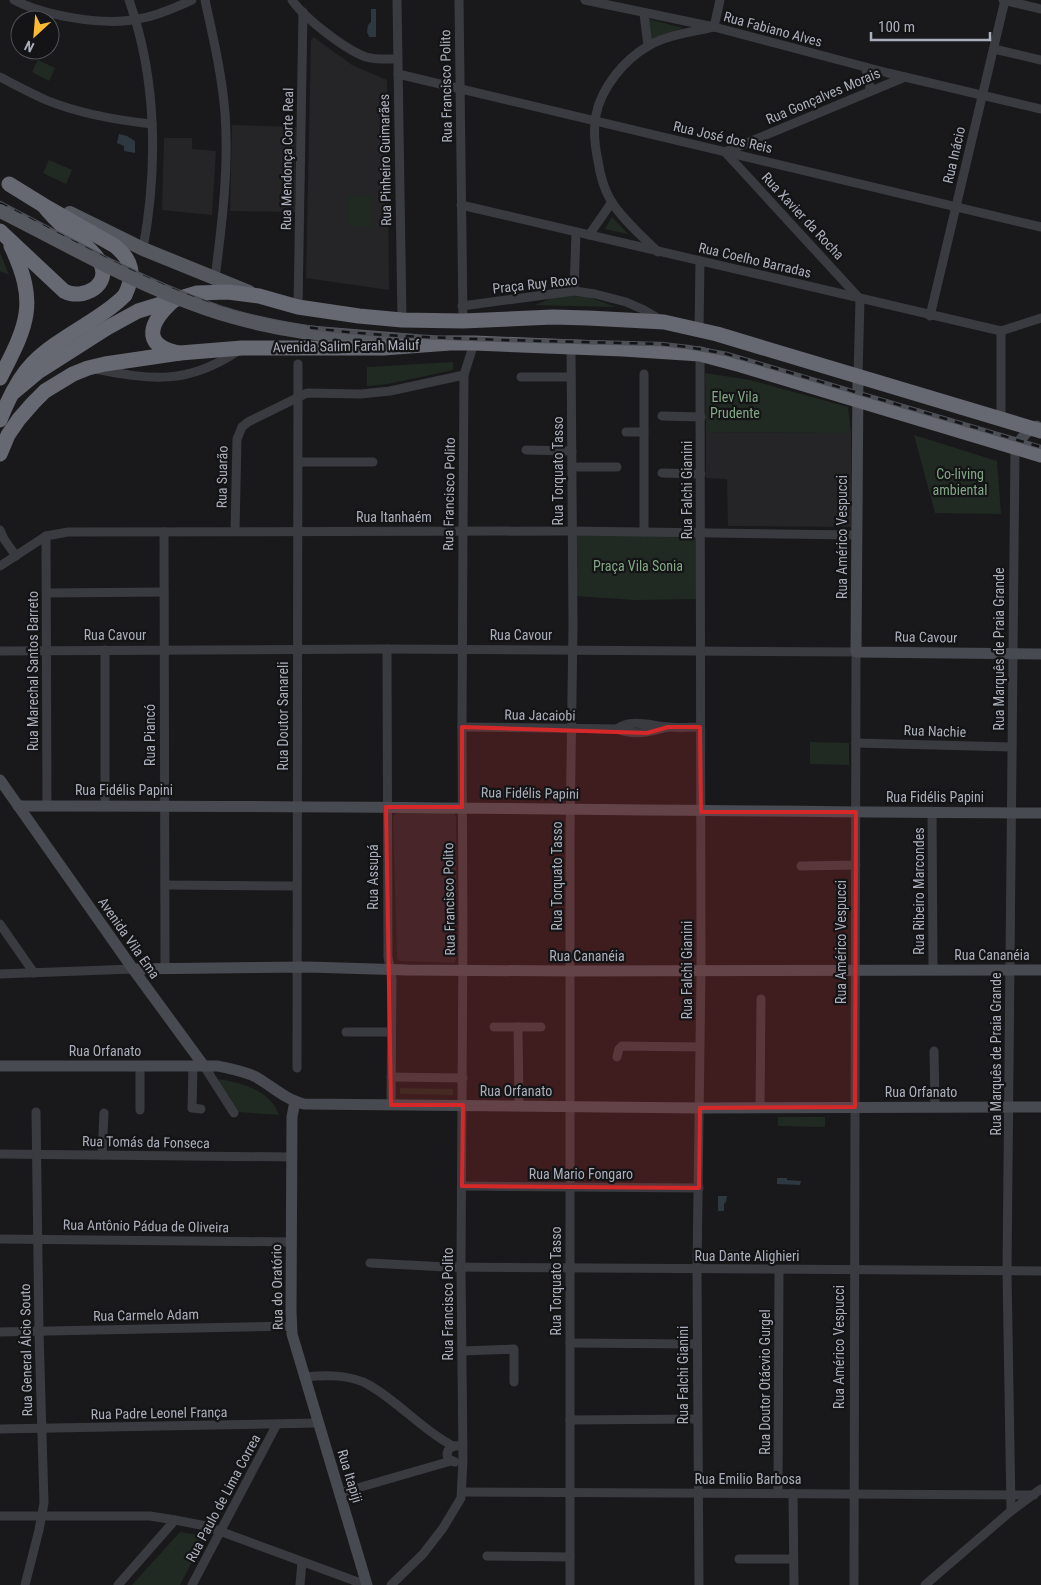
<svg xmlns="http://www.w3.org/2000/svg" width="1041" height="1585" font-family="'Roboto Condensed',sans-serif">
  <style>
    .built { fill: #252528 }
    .green { fill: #212a22 }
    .water { fill: #2e3840 }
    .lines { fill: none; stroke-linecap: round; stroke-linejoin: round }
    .street { stroke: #3a3b40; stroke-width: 9 }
    .secondary { stroke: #484a51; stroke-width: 11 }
    .primary { stroke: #565860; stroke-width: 14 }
    .highway { stroke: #666872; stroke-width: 15 }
    .rail-casing { stroke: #4d4f56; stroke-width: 4.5 }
    .rail { stroke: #141416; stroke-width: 2.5; stroke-dasharray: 8; stroke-linecap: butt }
    .primary-bridge { stroke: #565860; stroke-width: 14 }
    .highway-bridge { stroke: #666872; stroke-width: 15 }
    .marked { fill: #d62828; fill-opacity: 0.2; stroke: #d62828; stroke-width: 4; stroke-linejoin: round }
    .labels { text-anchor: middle; stroke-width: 4.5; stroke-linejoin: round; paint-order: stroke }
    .street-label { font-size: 14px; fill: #abafbb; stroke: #141416 }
    .park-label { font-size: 14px; fill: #82a785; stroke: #141416 }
  </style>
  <rect width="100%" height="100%" fill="#19191b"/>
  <g class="built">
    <polygon points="313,38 315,38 352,65 387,80 389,290 306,278 311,40"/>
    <polygon points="232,125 296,127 295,212 230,211"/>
    <polygon points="164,138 192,138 192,149 216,151 212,215 162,210"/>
    <polygon points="706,432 851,433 851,527 728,526 727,479 706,478"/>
    <polygon points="396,813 454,813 456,817 456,960 454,963 399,961 397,959 393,817"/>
  </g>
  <g class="green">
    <polygon points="648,19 683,28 661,35 651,40"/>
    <polygon points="38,60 55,68 49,81 32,72"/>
    <polygon points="49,160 72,170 66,184 43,173"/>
    <polygon points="348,195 371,196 371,227 348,226"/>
    <polygon points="612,217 628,234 605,229"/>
    <polygon points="0,253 9,275 0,271"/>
    <polygon points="559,295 588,297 616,307 535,305"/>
    <polygon points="453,362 453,370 388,384 367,386 367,367"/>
    <polygon points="705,373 750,380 848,407 851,433 706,432"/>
    <polygon points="914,435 997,461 1001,514 935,513"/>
    <polygon points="576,531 701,532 701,599 634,600 576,596"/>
    <polygon points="810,742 849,743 849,765 810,764"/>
    <path d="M218,1079C242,1083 270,1090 279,1115L238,1112Z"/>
    <polygon points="400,1088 453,1089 453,1095 400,1094"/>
    <polygon points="778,1117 825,1117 825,1127 778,1126"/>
    <polygon points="719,1250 739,1250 739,1261 718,1261"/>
    <polygon points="180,1532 205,1536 180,1585 132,1585"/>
  </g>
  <g class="water">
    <polygon points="371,9 376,9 376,37 369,37 367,32 368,25 371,22"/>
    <polygon points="119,134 127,136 135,141 135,153 124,151 124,146 117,143"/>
    <polygon points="777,1178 787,1178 787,1180 801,1181 800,1185 777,1184"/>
    <polygon points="718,1196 727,1196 726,1202 724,1204 724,1211 718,1211"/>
  </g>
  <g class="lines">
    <g class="street">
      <path d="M14,0C45,16 104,26 138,19C157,16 175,8 192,0"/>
      <path d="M129,0C157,79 158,167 143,249"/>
      <path d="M205,0C213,37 222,75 225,113C229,168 222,224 215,278"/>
      <path d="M292,0C304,18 346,50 366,57C376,60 387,59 397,59"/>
      <polyline points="397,0 402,320"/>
      <polyline points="459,0 463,321"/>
      <polyline points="585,0 714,27 888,73 1041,109"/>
      <polyline points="1003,0 1041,9"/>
      <polyline points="644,14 648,46"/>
      <polyline points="994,49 1041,60"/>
      <polyline points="865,67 869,80 870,91"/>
      <polyline points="398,74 1041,227"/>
      <path d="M0,77C15,85 30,93 46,100C80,114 115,120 152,124"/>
      <polyline points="461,205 1001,331 1041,318"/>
      <polyline points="589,235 612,202"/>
      <path d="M658,252C642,236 623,220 611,201C604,189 600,175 598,161C595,147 593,130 596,115C601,88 624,60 648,46C667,35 692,32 714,27L720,0"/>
      <polyline points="574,291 576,232"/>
      <polyline points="860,299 725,152 905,77"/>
      <polyline points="462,306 574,291 595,294 626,302 642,309 659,319"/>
      <polyline points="298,307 303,12"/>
      <polyline points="930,316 1005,0"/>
      <polyline points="699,329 700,262"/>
      <path d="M95,369C152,380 187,385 238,351"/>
      <polyline points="644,374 644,532"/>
      <polyline points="858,376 860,299"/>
      <polyline points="521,377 571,377"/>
      <polyline points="662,416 701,417"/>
      <polyline points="1001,418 1001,331"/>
      <polyline points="626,432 644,432"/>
      <polyline points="526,450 572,451"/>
      <polyline points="298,462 373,462"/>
      <polyline points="572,467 617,467"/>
      <polyline points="662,473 701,474"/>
      <polyline points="0,530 4,539 16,556"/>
      <polyline points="235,531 237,439 242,427 248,422 307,393 361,394 390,391 464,375"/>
      <polyline points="164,532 165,968"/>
      <polyline points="46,536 47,806"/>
      <polyline points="0,566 46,536 68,532 573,531 857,535"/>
      <polyline points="47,593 164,592"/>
      <polyline points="387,649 388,957 392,979 391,1105"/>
      <polyline points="0,651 387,649 856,652 854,1585"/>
      <path d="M462,727L617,729C634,736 651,732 668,727"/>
      <path d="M617,729C632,718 651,726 668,727C678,728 689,727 700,727"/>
      <polyline points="856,743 1012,747"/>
      <polyline points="105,806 105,650"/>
      <polyline points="932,812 933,970"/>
      <polyline points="801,866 856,865"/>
      <polyline points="165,885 297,886"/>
      <polyline points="0,924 34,973"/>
      <polyline points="0,974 133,969"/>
      <polyline points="494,1027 541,1027"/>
      <polyline points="518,1027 519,1106"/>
      <polyline points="346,1032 391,1032"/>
      <polyline points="934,1051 935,1107"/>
      <polyline points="617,1057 619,1049 622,1046 700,1047"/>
      <polyline points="193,1066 192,1108 201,1109"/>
      <polyline points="204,1066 234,1113"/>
      <polyline points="297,1068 298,364"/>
      <polyline points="391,1077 463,1078"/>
      <polyline points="760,1107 761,999"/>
      <polyline points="140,1110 140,1066"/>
      <polyline points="0,1154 292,1157"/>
      <polyline points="102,1155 104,1113"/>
      <polyline points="462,1186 699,1188"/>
      <polyline points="0,1239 291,1242"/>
      <polyline points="370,1263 446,1267"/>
      <polyline points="452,1267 1041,1271"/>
      <polyline points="0,1332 292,1326"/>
      <polyline points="570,1343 697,1344"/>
      <polyline points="462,1351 514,1349 514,1382"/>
      <path d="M304,1377C325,1375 350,1374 369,1385C399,1402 422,1430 453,1446"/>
      <polyline points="570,1420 697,1419"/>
      <polyline points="0,1429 319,1423"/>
      <path d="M455,1462L448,1459C445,1451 450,1445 458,1446"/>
      <polyline points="462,1492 1034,1495"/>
      <polyline points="340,1493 451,1461"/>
      <polyline points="778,1493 779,1270"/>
      <polyline points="793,1493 794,1585"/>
      <polyline points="1011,1511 1007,1271 1015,447"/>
      <polyline points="0,1516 150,1516 175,1520 206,1526 366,1585"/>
      <polyline points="487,1556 570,1557"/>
      <polyline points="739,1559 793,1559"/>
      <polyline points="25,1585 39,1530 44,1503 39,1332 36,1112"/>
      <polyline points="118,1585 175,1520"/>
      <polyline points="192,1585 277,1424"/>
      <polyline points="300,1585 302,1562"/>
      <polyline points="391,1585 423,1554 443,1528 461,1498 463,1460 461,1268 463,930 462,727 463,531 464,375 474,343"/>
      <polyline points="570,1585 570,834 573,625 571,347"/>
      <polyline points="699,1585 697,1270 701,970 700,354"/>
      <polyline points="925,1585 1011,1511 1041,1489"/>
    </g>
    <g class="secondary">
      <polyline points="858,376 856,652 1041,654"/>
      <polyline points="1015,447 1026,433 1037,426"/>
      <polyline points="0,780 133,969 204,1066"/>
      <path d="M18,806C359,805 700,812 1041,813"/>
      <polyline points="133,969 308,967 407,970 571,971 1041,970"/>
      <path d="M0,1066H218C231,1069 244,1071 256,1077C272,1086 286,1100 304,1104L700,1108L1041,1107"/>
      <polyline points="295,1101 292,1117 291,1311 292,1334 367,1585"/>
    </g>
    <g class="primary">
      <polyline points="70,213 143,249 249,292"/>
      <polyline points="304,332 415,341"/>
    </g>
    <g class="highway">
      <path d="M9,184L43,205L115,246C133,261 135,274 125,295"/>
      <path d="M0,231L64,291C83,301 112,285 100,262C93,249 77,240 67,230C58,222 50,214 43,205"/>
      <path d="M173,301C151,321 139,345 179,353"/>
      <path d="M0,378C28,324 38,303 11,246"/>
      <polyline points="14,392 38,372 107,328 138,311 197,293 228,292 259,296 298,307 359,316 402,320 463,321 553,317 588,318 664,322 717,334 1041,431"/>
      <polyline points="0,454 8,435 19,419 33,403 45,391 73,374 88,368 105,364 180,353 242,348 383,348 450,343 474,343 623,349 700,354 741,365 1041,455"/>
    </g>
    <defs>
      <path id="rail" d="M0,203C69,239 138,278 211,304C285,331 372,335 450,338C520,341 591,342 661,344L688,347L727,354L1041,447"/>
    </defs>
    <use href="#rail" class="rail-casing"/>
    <use href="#rail" class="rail"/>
    <path class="primary-bridge" d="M0,211C68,245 135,284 207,309C239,320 271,327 304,332"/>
    <path class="highway-bridge" d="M0,420C21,366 37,355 85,325C99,316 114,307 125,295"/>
  </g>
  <path class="marked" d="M462,727L647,733L668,727H700L701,812H856L855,1107L700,1108L699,1188L462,1186L463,1105H391L386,807H462Z"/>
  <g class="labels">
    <g class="street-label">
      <text transform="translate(773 29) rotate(15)" y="5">Rua Fabiano Alves</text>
      <text transform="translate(446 86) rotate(-91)" y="5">Rua Francisco Polito</text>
      <text transform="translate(823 96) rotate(-23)" y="5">Rua Gonçalves Morais</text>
      <text transform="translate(723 137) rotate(13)" y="5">Rua José dos Reis</text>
      <text transform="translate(954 155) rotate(-77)" y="5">Rua Inácio</text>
      <text transform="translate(287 159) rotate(-89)" y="5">Rua Mendonça Corte Real</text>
      <text transform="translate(385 160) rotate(-91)" y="5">Rua Pinheiro Guimarães</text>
      <text transform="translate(803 216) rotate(47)" y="5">Rua Xavier da Rocha</text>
      <text transform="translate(755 260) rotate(13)" y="5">Rua Coelho Barradas</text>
      <text transform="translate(535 284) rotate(-6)" y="5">Praça Ruy Roxo</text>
      <text transform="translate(346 346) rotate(-1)" y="5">Avenida Salim Farah Maluf</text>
      <text transform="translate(558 471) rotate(-90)" y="5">Rua Torquato Tasso</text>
      <text transform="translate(222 477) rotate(-89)" y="5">Rua Suarão</text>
      <text transform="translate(687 490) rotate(-90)" y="5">Rua Falchi Gianini</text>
      <text transform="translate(449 494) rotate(-89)" y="5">Rua Francisco Polito</text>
      <text x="394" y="522">Rua Itanhaém</text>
      <text transform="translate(842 537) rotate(-90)" y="5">Rua Américo Vespucci</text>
      <text x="115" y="640">Rua Cavour</text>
      <text x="521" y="640">Rua Cavour</text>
      <text transform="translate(926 637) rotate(1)" y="5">Rua Cavour</text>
      <text transform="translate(999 649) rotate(-90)" y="5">Rua Marquês de Praia Grande</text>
      <text transform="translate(33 671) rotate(-90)" y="5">Rua Marechal Santos Barreto</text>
      <text transform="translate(540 715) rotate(1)" y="5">Rua Jacaiobi</text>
      <text transform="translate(283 716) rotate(-90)" y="5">Rua Doutor Sanareli</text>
      <text transform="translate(935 731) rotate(2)" y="5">Rua Nachie</text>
      <text transform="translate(150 735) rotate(-90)" y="5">Rua Piancó</text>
      <text x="124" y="795">Rua Fidélis Papini</text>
      <text transform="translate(530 793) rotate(1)" y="5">Rua Fidélis Papini</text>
      <text x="935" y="802">Rua Fidélis Papini</text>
      <text transform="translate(557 876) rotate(-90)" y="5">Rua Torquato Tasso</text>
      <text transform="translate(373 877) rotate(-90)" y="5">Rua Assupá</text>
      <text transform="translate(919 891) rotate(-90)" y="5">Rua Ribeiro Marcondes</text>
      <text transform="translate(449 899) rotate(-91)" y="5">Rua Francisco Polito</text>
      <text transform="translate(129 938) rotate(55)" y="5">Avenida Vila Ema</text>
      <text transform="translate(841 942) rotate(-90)" y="5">Rua Américo Vespucci</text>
      <text x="992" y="960">Rua Cananéia</text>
      <text x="587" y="961">Rua Cananéia</text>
      <text transform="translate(687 970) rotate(-90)" y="5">Rua Falchi Gianini</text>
      <text x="105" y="1056">Rua Orfanato</text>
      <text transform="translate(996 1054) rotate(-90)" y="5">Rua Marquês de Praia Grande</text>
      <text x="516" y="1096">Rua Orfanato</text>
      <text x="921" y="1097">Rua Orfanato</text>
      <text transform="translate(146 1142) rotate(1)" y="5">Rua Tomás da Fonseca</text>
      <text x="581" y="1179">Rua Mario Fongaro</text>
      <text transform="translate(146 1226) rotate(1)" y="5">Rua Antônio Pádua de Oliveira</text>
      <text x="747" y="1261">Rua Dante Alighieri</text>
      <text transform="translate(556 1281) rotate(-90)" y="5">Rua Torquato Tasso</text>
      <text transform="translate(277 1287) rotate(-91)" y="5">Rua do Oratório</text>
      <text transform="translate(448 1304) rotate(-90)" y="5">Rua Francisco Polito</text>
      <text transform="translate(146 1315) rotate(-1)" y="5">Rua Carmelo Adam</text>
      <text transform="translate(839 1347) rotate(-90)" y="5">Rua Américo Vespucci</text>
      <text transform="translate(26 1350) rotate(-91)" y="5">Rua General Álcio Souto</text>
      <text transform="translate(683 1375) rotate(-90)" y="5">Rua Falchi Gianini</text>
      <text transform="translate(765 1382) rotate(-90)" y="5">Rua Doutor Otácvio Gurgel</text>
      <text transform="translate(159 1413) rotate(-1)" y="5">Rua Padre Leonel França</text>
      <text transform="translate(350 1476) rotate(73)" y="5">Rua Itapiji</text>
      <text x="748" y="1484">Rua Emilio Barbosa</text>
      <text transform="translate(223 1498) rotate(-62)" y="5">Rua Paulo de Lima Correa</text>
    </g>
    <g class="park-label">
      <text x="735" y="402">Elev Vila<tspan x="735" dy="16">Prudente</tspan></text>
      <text x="960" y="479">Co-living<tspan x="960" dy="16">ambiental</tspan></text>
      <text x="638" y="571">Praça Vila Sonia</text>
    </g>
  </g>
  <g transform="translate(35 35) rotate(206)"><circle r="24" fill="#141416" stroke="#505258"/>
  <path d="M0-4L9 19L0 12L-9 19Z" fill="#f8bc34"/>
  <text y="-8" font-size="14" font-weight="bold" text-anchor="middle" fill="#abafbb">N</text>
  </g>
  <path d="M871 32v8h119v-8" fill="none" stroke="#abafbb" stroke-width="2.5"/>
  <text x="878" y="32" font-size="15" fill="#abafbb" stroke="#141416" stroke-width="4" paint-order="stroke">100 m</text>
</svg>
